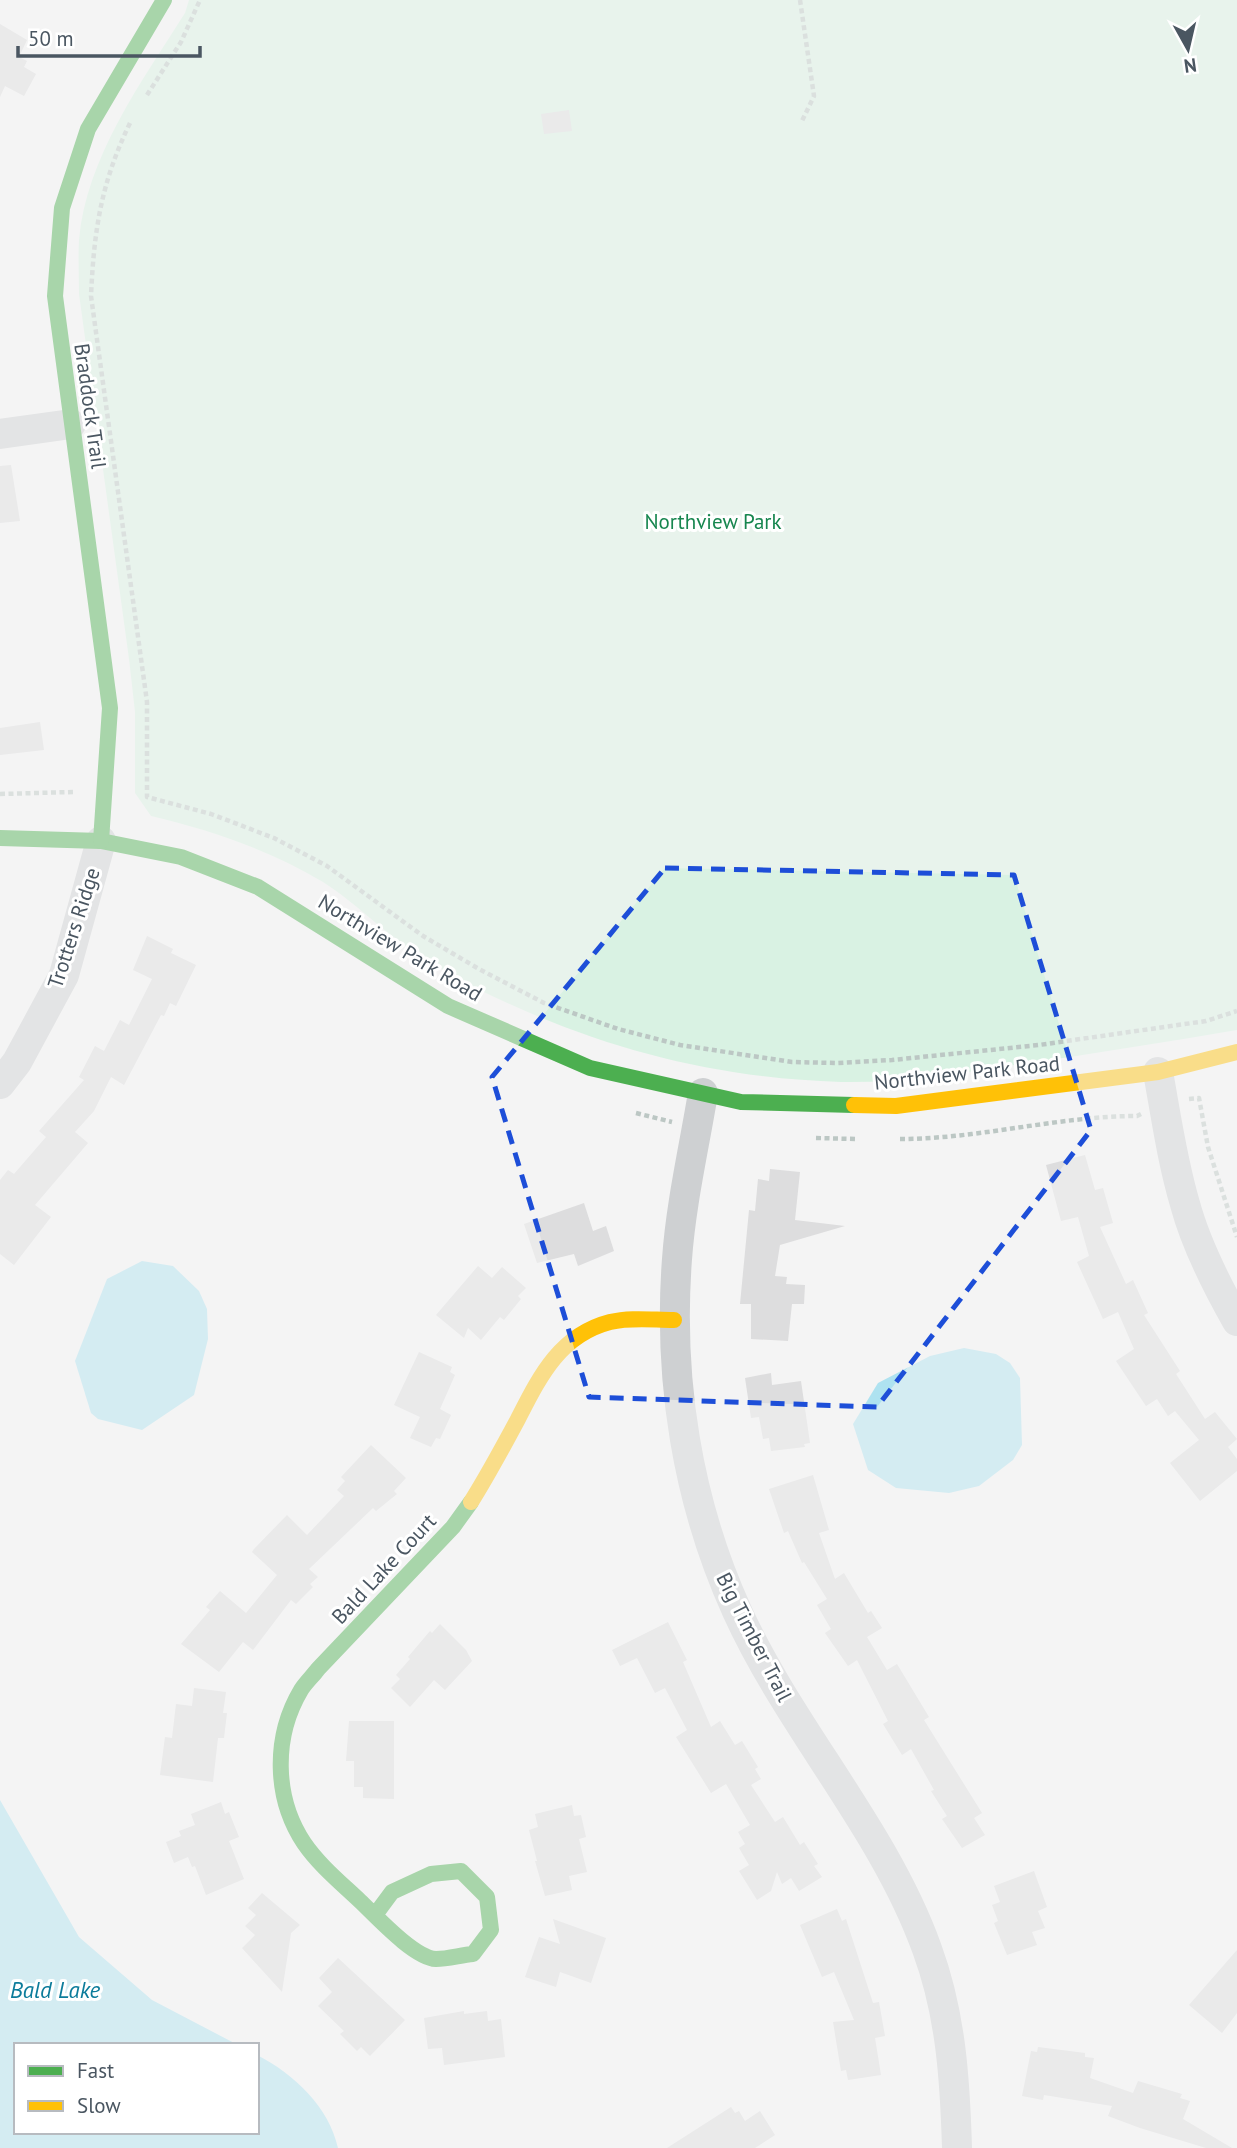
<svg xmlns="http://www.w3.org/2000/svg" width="1237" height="2148" font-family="'PT Sans',sans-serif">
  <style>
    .green { fill: #d9f2e3 }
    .water { fill: #aee2f0 }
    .building { fill: #ddddde }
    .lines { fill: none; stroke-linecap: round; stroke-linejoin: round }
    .path { stroke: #bcc7c4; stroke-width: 4.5; stroke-dasharray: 5 3.5; stroke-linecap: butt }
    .street { stroke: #ced0d2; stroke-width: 30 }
    .fast { stroke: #4caf50; stroke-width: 16 }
    .slow { stroke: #ffc107; stroke-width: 16 }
    .marked { fill: none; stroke: #1d4ed8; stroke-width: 5; stroke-dasharray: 14 9; stroke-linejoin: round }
    .labels { text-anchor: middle; stroke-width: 6; stroke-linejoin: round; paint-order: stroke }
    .street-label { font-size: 21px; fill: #4a5661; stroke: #fff }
    .park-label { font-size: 21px; fill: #17864f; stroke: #fff }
    .water-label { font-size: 23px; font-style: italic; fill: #0c7c9b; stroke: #fff }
  </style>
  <rect width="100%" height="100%" fill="#f4f4f4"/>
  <path class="green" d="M189,0H1237V1030C1161,1043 1085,1055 1008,1066C954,1074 897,1083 841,1082C708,1078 588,1045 470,985C443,971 415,953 391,935C369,918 347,897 323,882C269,850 211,830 151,816L135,793V712L129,659L79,294C79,276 78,258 79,240C86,158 142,81 185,13Z"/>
  <g class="water">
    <polygon points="142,1261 173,1266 199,1291 207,1309 208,1339 194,1395 142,1430 98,1419 91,1413 75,1361 107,1279"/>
    <polygon points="964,1348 996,1354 1010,1363 1020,1378 1022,1445 1013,1460 979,1486 949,1493 896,1488 868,1470 853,1424 878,1383 930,1356"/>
    <path d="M0,1800L79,1937L152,2000L238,2045H16V2132H257V2055C294,2074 329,2107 338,2148H0Z"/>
  </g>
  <g class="building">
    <polygon points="0,24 27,40 19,57 27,61 24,67 36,74 24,96 5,86 0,97"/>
    <polygon points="569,110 572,131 544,134 541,114"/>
    <polygon points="11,465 20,521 0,523 0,466"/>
    <polygon points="40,722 44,750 0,755 0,728"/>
    <polygon points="147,936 173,949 171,953 196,965 176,1006 170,1003 164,1016 161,1015 124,1085 111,1077 94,1111 75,1132 88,1143 35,1205 51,1217 14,1265 0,1254 0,1180 8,1170 14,1174 46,1137 39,1131 84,1080 79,1077 95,1046 104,1051 120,1020 129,1025 152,979 133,970"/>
    <polygon points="1085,1155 1095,1190 1103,1188 1113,1223 1100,1227 1126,1284 1133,1280 1148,1313 1144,1315 1180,1371 1176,1374 1205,1419 1215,1412 1237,1439 1228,1447 1237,1459 1237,1471 1200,1501 1170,1463 1199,1440 1175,1411 1168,1416 1157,1399 1146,1406 1116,1361 1134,1349 1118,1312 1103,1319 1077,1262 1089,1256 1078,1217 1061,1221 1046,1165"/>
    <polygon points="770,1169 800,1172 795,1220 845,1226 780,1245 775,1276 787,1277 786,1284 805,1285 804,1304 792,1304 788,1341 751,1339 751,1304 740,1304 749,1210 755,1211 758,1179 769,1181"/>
    <polygon points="584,1203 593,1231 606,1226 614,1251 578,1266 574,1254 537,1263 524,1224"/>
    <polygon points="478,1266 492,1278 502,1267 526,1288 518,1296 521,1299 504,1320 500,1317 481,1340 468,1328 464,1338 436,1315"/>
    <polygon points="419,1352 452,1367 450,1372 455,1375 440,1409 451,1415 440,1439 436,1438 431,1447 410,1438 420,1417 394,1405"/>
    <polygon points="771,1373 772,1385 801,1381 810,1443 804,1444 805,1447 771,1451 769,1438 763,1439 759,1417 751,1418 745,1378"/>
    <polygon points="371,1445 406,1478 394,1491 397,1494 376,1511 373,1508 309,1569 318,1577 310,1584 313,1587 296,1604 291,1600 253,1650 243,1642 219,1672 181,1644 210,1610 206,1607 220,1591 246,1613 277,1575 252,1552 254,1549 287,1515 307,1535 344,1496 337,1490 345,1481 341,1477"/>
    <polygon points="813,1475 829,1530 819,1533 835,1579 844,1573 868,1613 871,1611 882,1628 867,1637 887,1670 897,1664 929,1717 924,1720 982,1813 974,1818 985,1835 962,1848 942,1819 947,1816 931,1791 934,1790 911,1749 902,1755 883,1724 888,1721 857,1660 848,1666 825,1633 831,1629 817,1605 827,1599 804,1562 802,1563 788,1531 784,1533 769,1489"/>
    <polygon points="668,1622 687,1660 683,1662 711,1727 720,1721 735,1745 742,1741 758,1767 755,1769 761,1779 751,1785 775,1822 783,1817 800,1845 804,1842 818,1864 814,1866 822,1877 799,1891 791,1878 782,1884 777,1872 771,1891 757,1900 739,1871 749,1865 739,1848 745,1844 738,1832 750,1825 726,1784 711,1793 676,1737 687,1730 665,1688 655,1693 637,1658 620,1666 612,1650"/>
    <polygon points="440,1624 466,1650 472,1661 445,1690 434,1680 410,1707 391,1688 400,1679 396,1675 410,1659 408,1657 430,1631 432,1633"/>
    <polygon points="194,1688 226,1692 223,1713 227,1713 224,1738 218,1738 213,1782 160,1775 165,1737 172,1738 176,1704 192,1706"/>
    <polygon points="349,1721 394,1721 394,1799 363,1798 363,1787 354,1787 354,1761 346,1761"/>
    <polygon points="221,1802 225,1814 229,1812 239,1837 229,1841 244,1879 206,1895 195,1866 192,1867 188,1857 174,1863 166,1842 181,1836 179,1831 195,1825 191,1814"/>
    <polygon points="572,1805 574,1816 581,1815 586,1837 579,1839 587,1872 569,1876 572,1890 545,1896 535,1861 537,1861 529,1830 538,1827 535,1814"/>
    <polygon points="1034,1871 1047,1907 1038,1911 1045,1928 1032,1932 1037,1945 1007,1955 994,1923 998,1921 992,1905 1000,1902 994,1886"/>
    <polygon points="262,1893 300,1925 291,1933 282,1992 242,1948 255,1935 245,1926 256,1915 248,1908"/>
    <polygon points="837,1909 842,1921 846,1919 873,2003 879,2002 885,2036 875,2038 881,2075 848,2080 846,2070 841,2071 833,2022 854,2020 834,1972 822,1977 800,1925"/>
    <polygon points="553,1919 606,1938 591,1983 560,1972 556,1987 525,1977 539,1937 560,1944"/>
    <polygon points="1237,1950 1237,2013 1222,2033 1189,2005"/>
    <polygon points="338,1958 405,2020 370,2056 361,2047 357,2051 340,2034 344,2031 318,2006 332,1992 319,1978"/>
    <polygon points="464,2011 464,2014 487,2011 488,2021 501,2019 505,2057 444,2065 442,2048 428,2049 424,2018"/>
    <polygon points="1038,2047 1085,2053 1085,2057 1094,2058 1090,2078 1133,2093 1138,2081 1182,2094 1180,2098 1190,2101 1183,2119 1232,2148 1206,2148 1140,2128 1108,2116 1112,2106 1044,2095 1043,2100 1022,2096 1031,2051 1037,2052"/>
    <polygon points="731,2107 735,2113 739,2111 745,2121 760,2111 775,2135 755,2148 667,2148"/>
  </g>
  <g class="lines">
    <g class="path">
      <polyline points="800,0 814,96 802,121"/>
      <polyline points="147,95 181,42 200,0"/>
      <path d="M130,123C101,183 94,230 91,296L147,702V797L211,814L274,838L327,866L423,936L479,969L544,1003L618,1029L680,1045L792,1062L837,1063L892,1060L1039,1045L1206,1021L1237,1011"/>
      <polyline points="0,794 73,792"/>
      <polyline points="1189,1099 1199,1098 1208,1147 1237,1237"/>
      <polyline points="636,1113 672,1122"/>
      <polyline points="816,1138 856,1139"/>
      <path d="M900,1139C980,1139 1058,1116 1137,1116L1141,1114"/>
    </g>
    <g class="street">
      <polyline points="0,434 71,424"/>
      <path d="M1158,1072C1166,1116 1172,1160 1185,1204C1196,1245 1216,1284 1237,1321"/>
      <polyline points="0,1084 17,1062 64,975 101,841"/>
      <path d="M703,1093C694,1148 681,1203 677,1259C668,1379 687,1501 737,1611C790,1728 884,1829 927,1949C951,2014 955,2080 957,2148"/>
    </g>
    <g class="fast">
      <polyline points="0,838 101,841 181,857 258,887 448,1006 590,1068 741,1102 854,1105"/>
      <polyline points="101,841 110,708 55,296 62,208 88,129 164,0"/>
      <path d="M375,1915L392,1892L431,1874L461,1871L487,1897L491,1930L473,1954C461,1955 448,1959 436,1959C414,1958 376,1916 360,1901C341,1883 319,1865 304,1843C274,1798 273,1737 301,1690C306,1682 313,1676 318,1669L453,1527L471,1502"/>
    </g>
    <g class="slow">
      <polyline points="854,1105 896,1106 1158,1072 1237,1052"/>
      <path d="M471,1502C488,1475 503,1447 518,1419C540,1376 560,1335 610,1322C631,1317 653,1320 674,1320"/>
    </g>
  </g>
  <path d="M0 0H1237V2148H0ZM665,868L1014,875L1091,1130L877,1407L589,1397L492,1077Z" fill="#f4f4f4" fill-opacity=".55" fill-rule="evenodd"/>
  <path class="marked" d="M665,868L1014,875L1091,1130L877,1407L589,1397L492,1077Z"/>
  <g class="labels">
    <g class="street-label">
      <text transform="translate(90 406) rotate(82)" y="7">Braddock Trail</text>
      <text transform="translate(74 928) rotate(-72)" y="7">Trotters Ridge</text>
      <text transform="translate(400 948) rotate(31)" y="7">Northview Park Road</text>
      <text transform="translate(967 1073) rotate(-6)" y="7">Northview Park Road</text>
      <text transform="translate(384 1569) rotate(-47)" y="7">Bald Lake Court</text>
      <text transform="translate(754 1637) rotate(63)" y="7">Big Timber Trail</text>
    </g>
    <g class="park-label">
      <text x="713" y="529">Northview Park</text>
    </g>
    <g class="water-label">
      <text x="55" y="1998">Bald Lake</text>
    </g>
  </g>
  <rect x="14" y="2043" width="245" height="91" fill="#ffffff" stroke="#b7bbc0" stroke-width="2"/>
  <rect x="28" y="2066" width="35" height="10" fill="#4caf50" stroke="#b7bbc0" stroke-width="2"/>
  <text x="77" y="2078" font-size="21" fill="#4a5661">Fast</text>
  <rect x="28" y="2101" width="35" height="10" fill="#ffc107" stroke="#b7bbc0" stroke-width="2"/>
  <text x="77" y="2113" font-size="21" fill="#4a5661">Slow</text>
  <g transform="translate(1188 49) rotate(172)" stroke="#ffffff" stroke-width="5" paint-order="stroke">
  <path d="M0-5L12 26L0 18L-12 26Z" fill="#4a5661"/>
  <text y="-10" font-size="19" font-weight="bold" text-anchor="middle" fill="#4a5661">N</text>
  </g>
  <path d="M18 46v10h182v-10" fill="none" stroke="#4a5661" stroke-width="3.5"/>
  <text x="28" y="46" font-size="21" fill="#4a5661" stroke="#ffffff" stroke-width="5" paint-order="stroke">50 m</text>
</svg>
